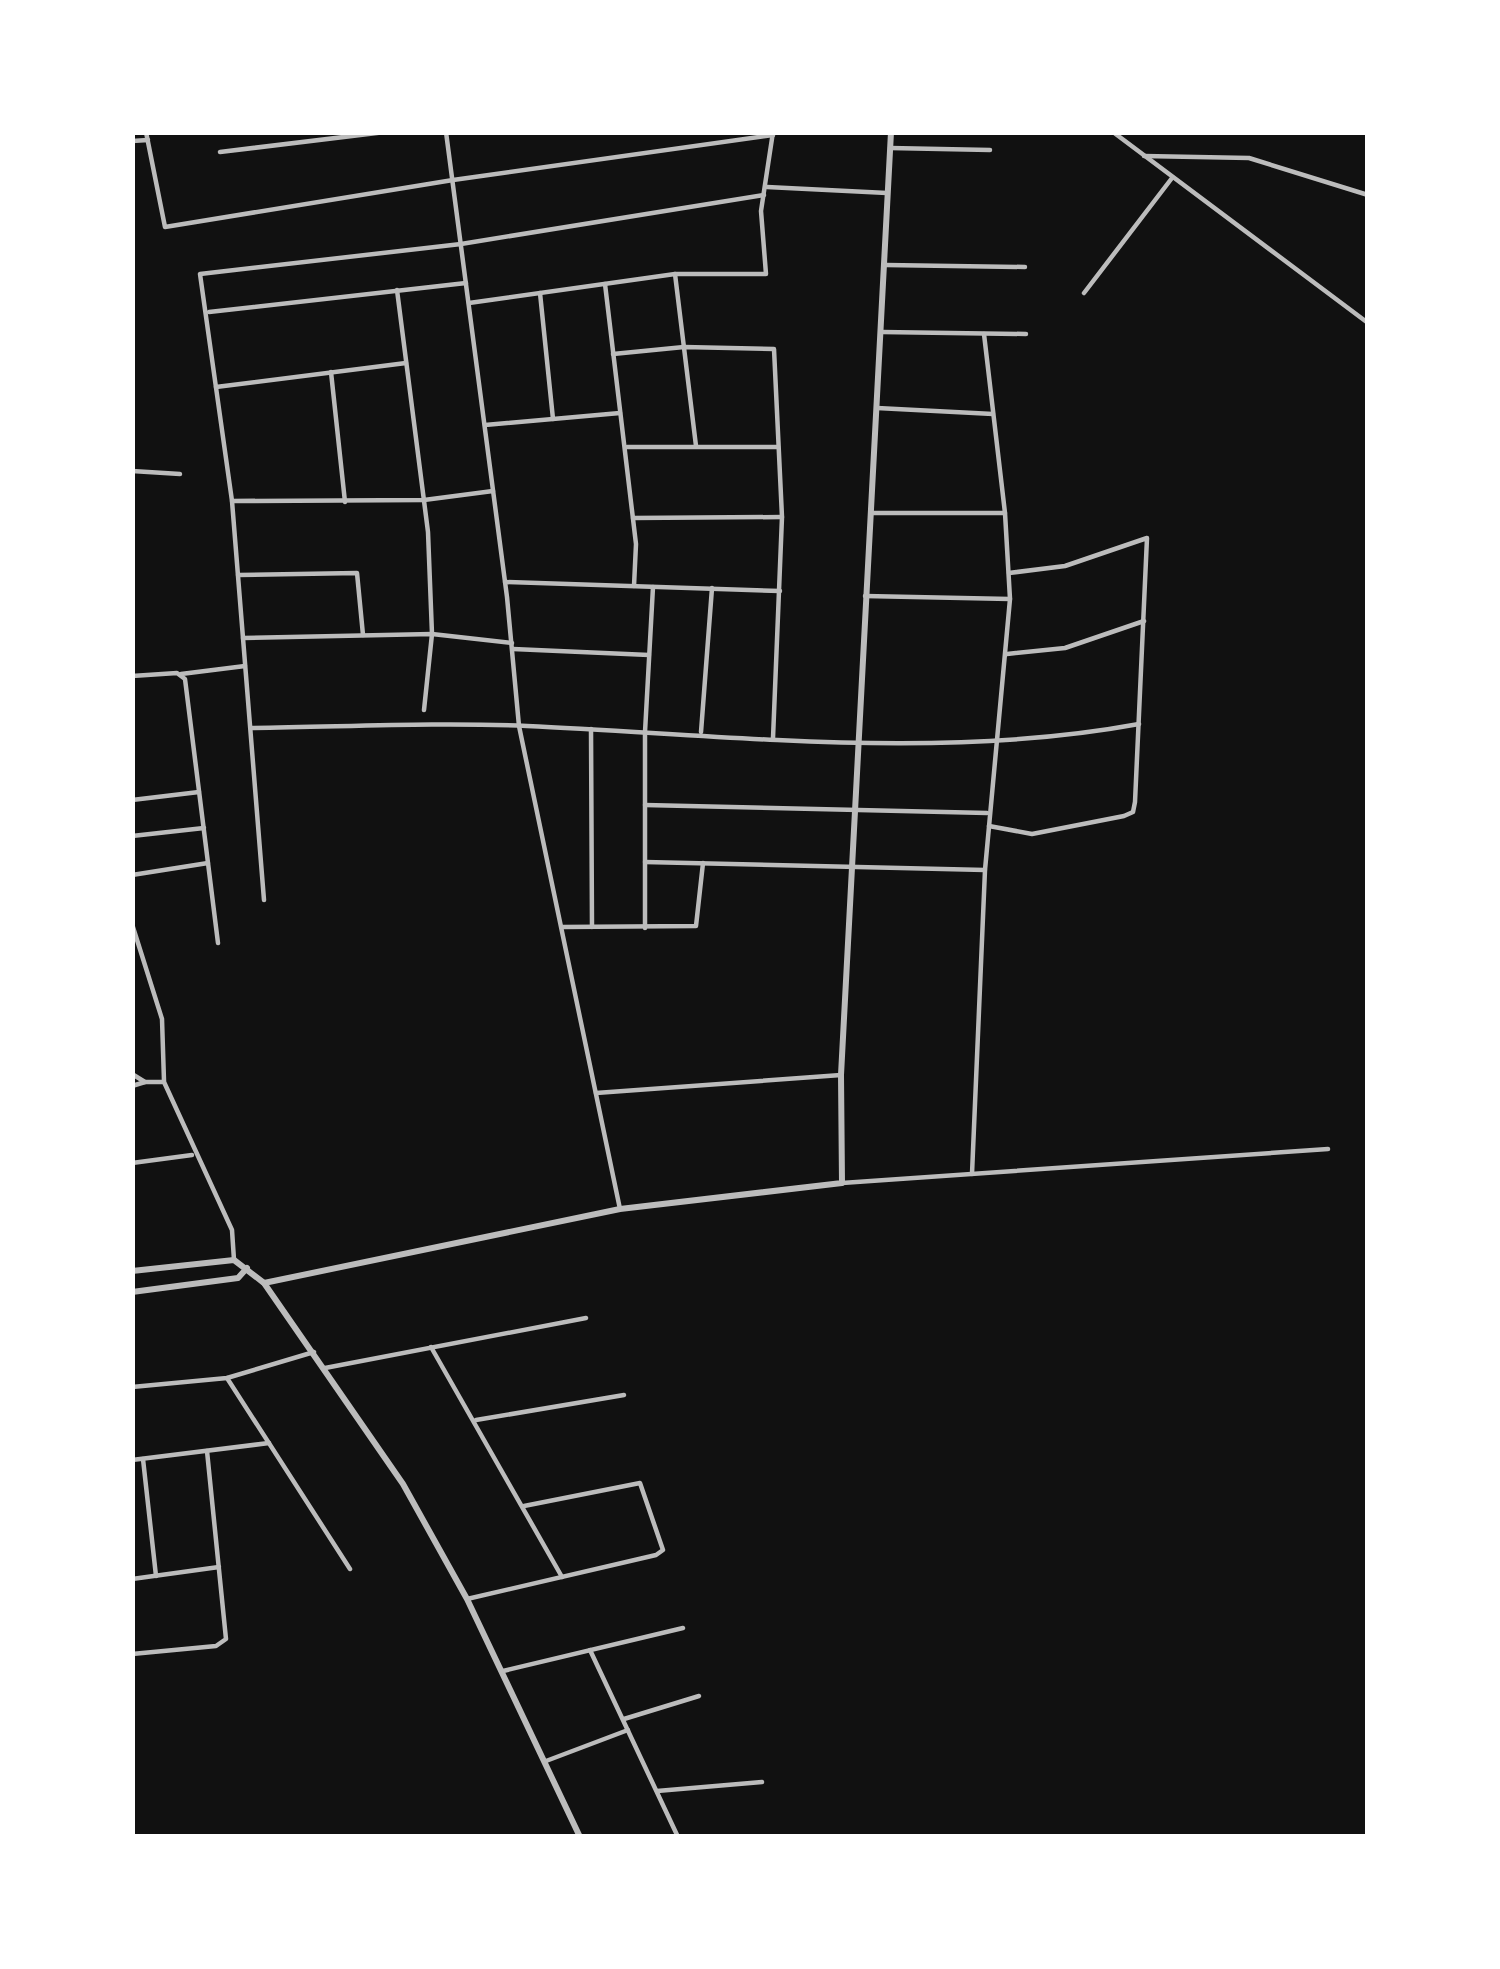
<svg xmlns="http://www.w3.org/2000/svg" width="1500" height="1969" font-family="'Sofia Sans Condensed',sans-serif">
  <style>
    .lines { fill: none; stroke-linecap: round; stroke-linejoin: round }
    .minor { stroke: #bcbcbc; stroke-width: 4.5 }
    .tertiary { stroke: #bcbcbc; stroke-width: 6 }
  </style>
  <rect width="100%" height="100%" fill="#111"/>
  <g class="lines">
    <g class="minor">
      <polyline points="146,132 165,227 453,180 773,135"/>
      <polyline points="446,132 507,597 519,726 620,1209"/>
      <polyline points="1113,132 1368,323"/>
      <polyline points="132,141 148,140"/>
      <polyline points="890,148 990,150"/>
      <polyline points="220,152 385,132"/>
      <polyline points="1144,156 1249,158 1368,195"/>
      <polyline points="767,187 887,193"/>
      <polyline points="886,265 1025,267"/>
      <polyline points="675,274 696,446"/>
      <polyline points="605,284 636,544 634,586"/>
      <polyline points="397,290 428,532 432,634 424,710"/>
      <polyline points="540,293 553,419"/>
      <polyline points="1084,293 1172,178"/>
      <polyline points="469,303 675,274 766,274 761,211 773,132"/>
      <polyline points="209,312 466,283"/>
      <polyline points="882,332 1026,334"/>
      <polyline points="613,354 684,347 774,349 782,517 773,738"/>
      <polyline points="331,372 345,502"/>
      <polyline points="216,387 406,363"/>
      <polyline points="877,408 993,414"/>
      <polyline points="485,425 620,413"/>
      <polyline points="627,447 778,447"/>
      <polyline points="132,471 180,474"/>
      <polyline points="232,501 424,500 493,491"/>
      <polyline points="872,513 1005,513"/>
      <polyline points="633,518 782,517"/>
      <polyline points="238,575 357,573 363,635"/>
      <polyline points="505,582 780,591"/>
      <polyline points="865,596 1010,599"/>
      <polyline points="243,638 432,634 512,643"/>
      <polyline points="513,649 649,655"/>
      <polyline points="1007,654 1065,648 1144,621"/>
      <polyline points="181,674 245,666"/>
      <polyline points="132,676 177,673 185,679 218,943"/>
      <path d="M252,728C343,727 436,722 527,726C730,735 938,761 1139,724"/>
      <polyline points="591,729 592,927"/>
      <polyline points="701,732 712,588"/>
      <polyline points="132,800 199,792"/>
      <polyline points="645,805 987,813"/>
      <polyline points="989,826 1032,834 1124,816 1133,812 1135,802 1147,538 1065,566 1009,573"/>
      <polyline points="132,836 204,828"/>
      <polyline points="645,862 985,870"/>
      <polyline points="132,875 208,863"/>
      <polyline points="264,900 232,501 200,274 461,244 764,195"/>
      <polyline points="132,924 162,1019 164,1081"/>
      <polyline points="562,927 696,926 703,863"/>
      <polyline points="645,928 645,732 653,587"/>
      <polyline points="132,1074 145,1082 164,1082 232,1230 234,1260"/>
      <polyline points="132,1086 145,1082"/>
      <polyline points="596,1093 841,1075"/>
      <polyline points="132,1163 192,1155"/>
      <polyline points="972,1174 985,870 1010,599 1005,513 984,334"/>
      <polyline points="842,1183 1328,1149"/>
      <polyline points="431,1347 562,1577"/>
      <polyline points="325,1368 586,1318"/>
      <polyline points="227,1378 350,1569"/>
      <polyline points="132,1387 227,1378 314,1352"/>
      <polyline points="476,1420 624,1395"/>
      <polyline points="143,1459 156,1576"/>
      <polyline points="132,1460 269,1443"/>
      <polyline points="132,1579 219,1567"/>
      <polyline points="467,1599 656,1555 663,1550 640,1483 524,1506"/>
      <polyline points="590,1650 678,1837"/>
      <polyline points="132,1654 216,1646 226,1639 207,1451"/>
      <polyline points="503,1671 683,1628"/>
      <polyline points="624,1719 699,1696"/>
      <polyline points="546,1761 628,1730"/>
      <polyline points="657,1791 762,1782"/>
    </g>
    <g class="tertiary">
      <polyline points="132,1271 234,1260 264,1283 403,1484 467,1599 580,1837"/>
      <polyline points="264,1283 620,1209 842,1183 841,1075 891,132"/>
      <polyline points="132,1292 238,1278 247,1268"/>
    </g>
  </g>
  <rect width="1500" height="1969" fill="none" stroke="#ffffff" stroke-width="270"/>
</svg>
